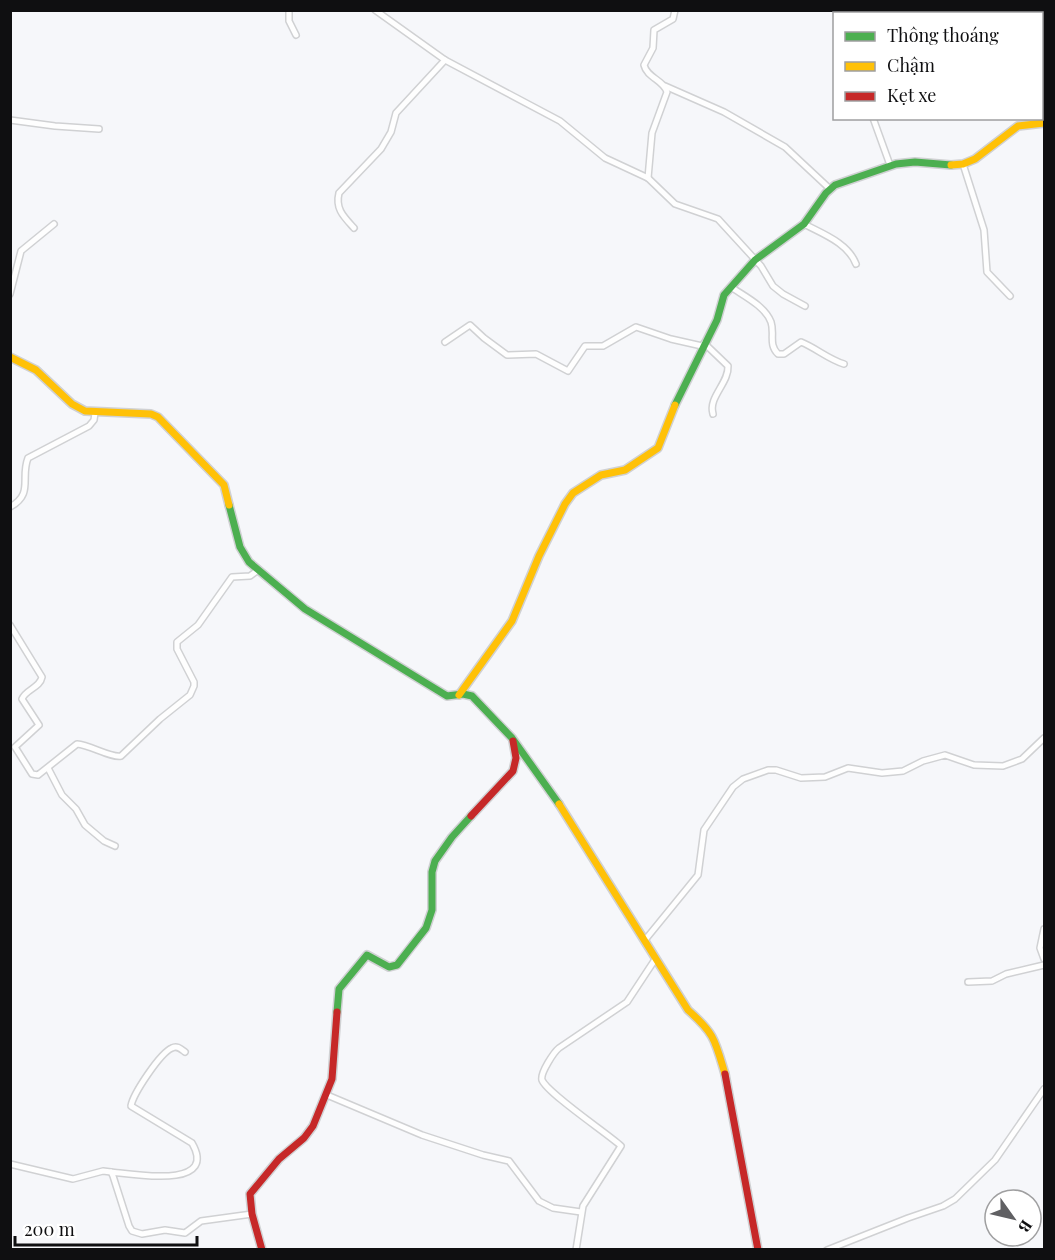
<svg xmlns="http://www.w3.org/2000/svg" width="1055" height="1260" font-family="'Playfair Display',serif">
  <style>
    .lines { fill: none; stroke-linecap: round; stroke-linejoin: round }
    .street-casing { stroke: #d0d1d3; stroke-width: 8 }
    .fast-casing { stroke: #d0d1d3; stroke-width: 10 }
    .slow-casing { stroke: #d0d1d3; stroke-width: 10 }
    .jam-casing { stroke: #d0d1d3; stroke-width: 10 }
    .street { stroke: #fefefe; stroke-width: 5 }
    .fast { stroke: #4caf50; stroke-width: 7 }
    .slow { stroke: #ffc107; stroke-width: 7 }
    .jam { stroke: #c62828; stroke-width: 7 }
  </style>
  <rect width="100%" height="100%" fill="#f6f7fa"/>
  <g class="lines">
    <defs>
      <g id="street">
        <polyline points="289,10 289,21 296,35"/>
        <polyline points="375,10 445,60 560,121 605,158 648,178 675,204 718,219 761,266 773,286 783,294 805,306"/>
        <polyline points="665,86 724,112 785,147 830,189"/>
        <polyline points="873,118 890,165"/>
        <polyline points="10,120 55,126 99,129"/>
        <polyline points="963,164 984,230 987,272 1010,296"/>
        <path d="M648,178L652,133L667,92C664,80 647,78 644,65L653,48L654,30L673,19L675,10"/>
        <path d="M804,224C823,234 848,243 856,264"/>
        <path d="M354,228C344,217 335,209 339,193L381,149L391,132L396,113L445,60"/>
        <path d="M731,287C744,296 765,306 771,322C775,334 768,344 778,354H784L801,342C816,348 828,359 844,364"/>
        <polyline points="10,294 21,251 54,224"/>
        <polyline points="445,342 470,325 484,338 507,355 536,354 568,371 585,346 603,346 636,327 671,339 702,346"/>
        <path d="M704,343L728,366C729,383 708,397 713,414"/>
        <path d="M10,507C34,494 20,478 28,458L89,426L94,420L95,413"/>
        <path d="M10,625L42,677C40,688 26,689 22,699L39,725L15,747L32,774L38,775L77,744C90,745 111,758 121,756L160,719L190,695L194,686V682L177,649V642L198,625L232,577L250,576L258,570"/>
        <polyline points="48,768 62,795 76,809 85,825 104,841 115,846"/>
        <polyline points="1044,929 1040,948 1044,959"/>
        <polyline points="645,940 698,875 704,830 733,787 743,779 768,770 776,770 801,778 825,777 848,768 882,773 903,771 923,761 945,755 974,765 1003,766 1022,759 1044,738"/>
        <polyline points="968,982 992,981 1006,974 1044,965"/>
        <polyline points="327,1095 422,1135 483,1155 509,1161 539,1201 553,1208 581,1212"/>
        <polyline points="10,1164 73,1179 103,1171 111,1172 113,1176 129,1226 132,1231 142,1234 165,1230 185,1233 201,1221 252,1214"/>
        <path d="M111,1172C132,1174 219,1190 192,1143L131,1106C133,1094 160,1053 172,1048C177,1045 181,1049 185,1052"/>
        <path d="M576,1250L583,1206L621,1146C608,1134 547,1093 542,1080C540,1073 554,1052 559,1048L627,1002L656,958"/>
        <polyline points="827,1250 908,1218 943,1206 955,1199 995,1160 1044,1089"/>
      </g>
      <g id="fast">
        <polyline points="675,405 717,320 724,295 755,260 804,224 826,193 835,185 896,164 915,162 951,165"/>
        <polyline points="229,505 240,547 249,562 305,609 447,696 463,694 472,696 512,738 559,804"/>
        <polyline points="337,1012 339,989 367,955 389,967 397,965 426,928 432,910 432,872 435,861 452,837 471,816"/>
      </g>
      <g id="slow">
        <polyline points="951,165 963,164 975,159 1018,126 1044,123"/>
        <polyline points="10,357 36,370 72,404 85,411 151,414 158,417 224,485 229,505"/>
        <polyline points="459,695 512,621 539,556 565,504 573,493 601,475 625,470 658,448 675,405"/>
        <path d="M559,804L688,1010C715,1034 715,1040 725,1074"/>
      </g>
      <g id="jam">
        <polyline points="471,816 513,771 516,758 513,741"/>
        <polyline points="725,1074 758,1250"/>
        <polyline points="262,1250 252,1214 250,1194 279,1159 304,1138 313,1126 332,1079 337,1012"/>
      </g>
    </defs>
    <use href="#street" class="street-casing"/>
    <use href="#fast" class="fast-casing"/>
    <use href="#slow" class="slow-casing"/>
    <use href="#jam" class="jam-casing"/>
    <use href="#street" class="street"/>
    <use href="#fast" class="fast"/>
    <use href="#slow" class="slow"/>
    <use href="#jam" class="jam"/>
  </g>
  <rect width="1055" height="1260" fill="none" stroke="#0f0f11" stroke-width="24"/>
  <rect x="833" y="12" width="210" height="108" fill="#ffffff" stroke="#9f9fa0" stroke-width="1.5"/>
  <rect x="845" y="32" width="30" height="9" fill="#4caf50" stroke="#9f9fa0" stroke-width="1.5"/>
  <text x="887" y="42" font-size="18" fill="#0f0f11">Thông thoáng</text>
  <rect x="845" y="62" width="30" height="9" fill="#ffc107" stroke="#9f9fa0" stroke-width="1.5"/>
  <text x="887" y="72" font-size="18" fill="#0f0f11">Chậm</text>
  <rect x="845" y="92" width="30" height="9" fill="#c62828" stroke="#9f9fa0" stroke-width="1.5"/>
  <text x="887" y="102" font-size="18" fill="#0f0f11">Kẹt xe</text>
  <g transform="translate(1013 1218) rotate(124)"><circle r="28" fill="#ffffff" stroke="#9f9fa0" stroke-width="1.5"/>
  <path d="M0-4.5L10 22L0 15L-10 22Z" fill="#606063"/>
  <text y="-9" font-size="16" font-weight="bold" text-anchor="middle" fill="#0f0f11">B</text>
  </g>
  <path d="M15 1236v9h182v-9" fill="none" stroke="#0f0f11" stroke-width="3"/>
  <text x="24" y="1236" font-size="18" fill="#0f0f11" stroke="#ffffff" stroke-width="4.5" paint-order="stroke">200 m</text>
</svg>
